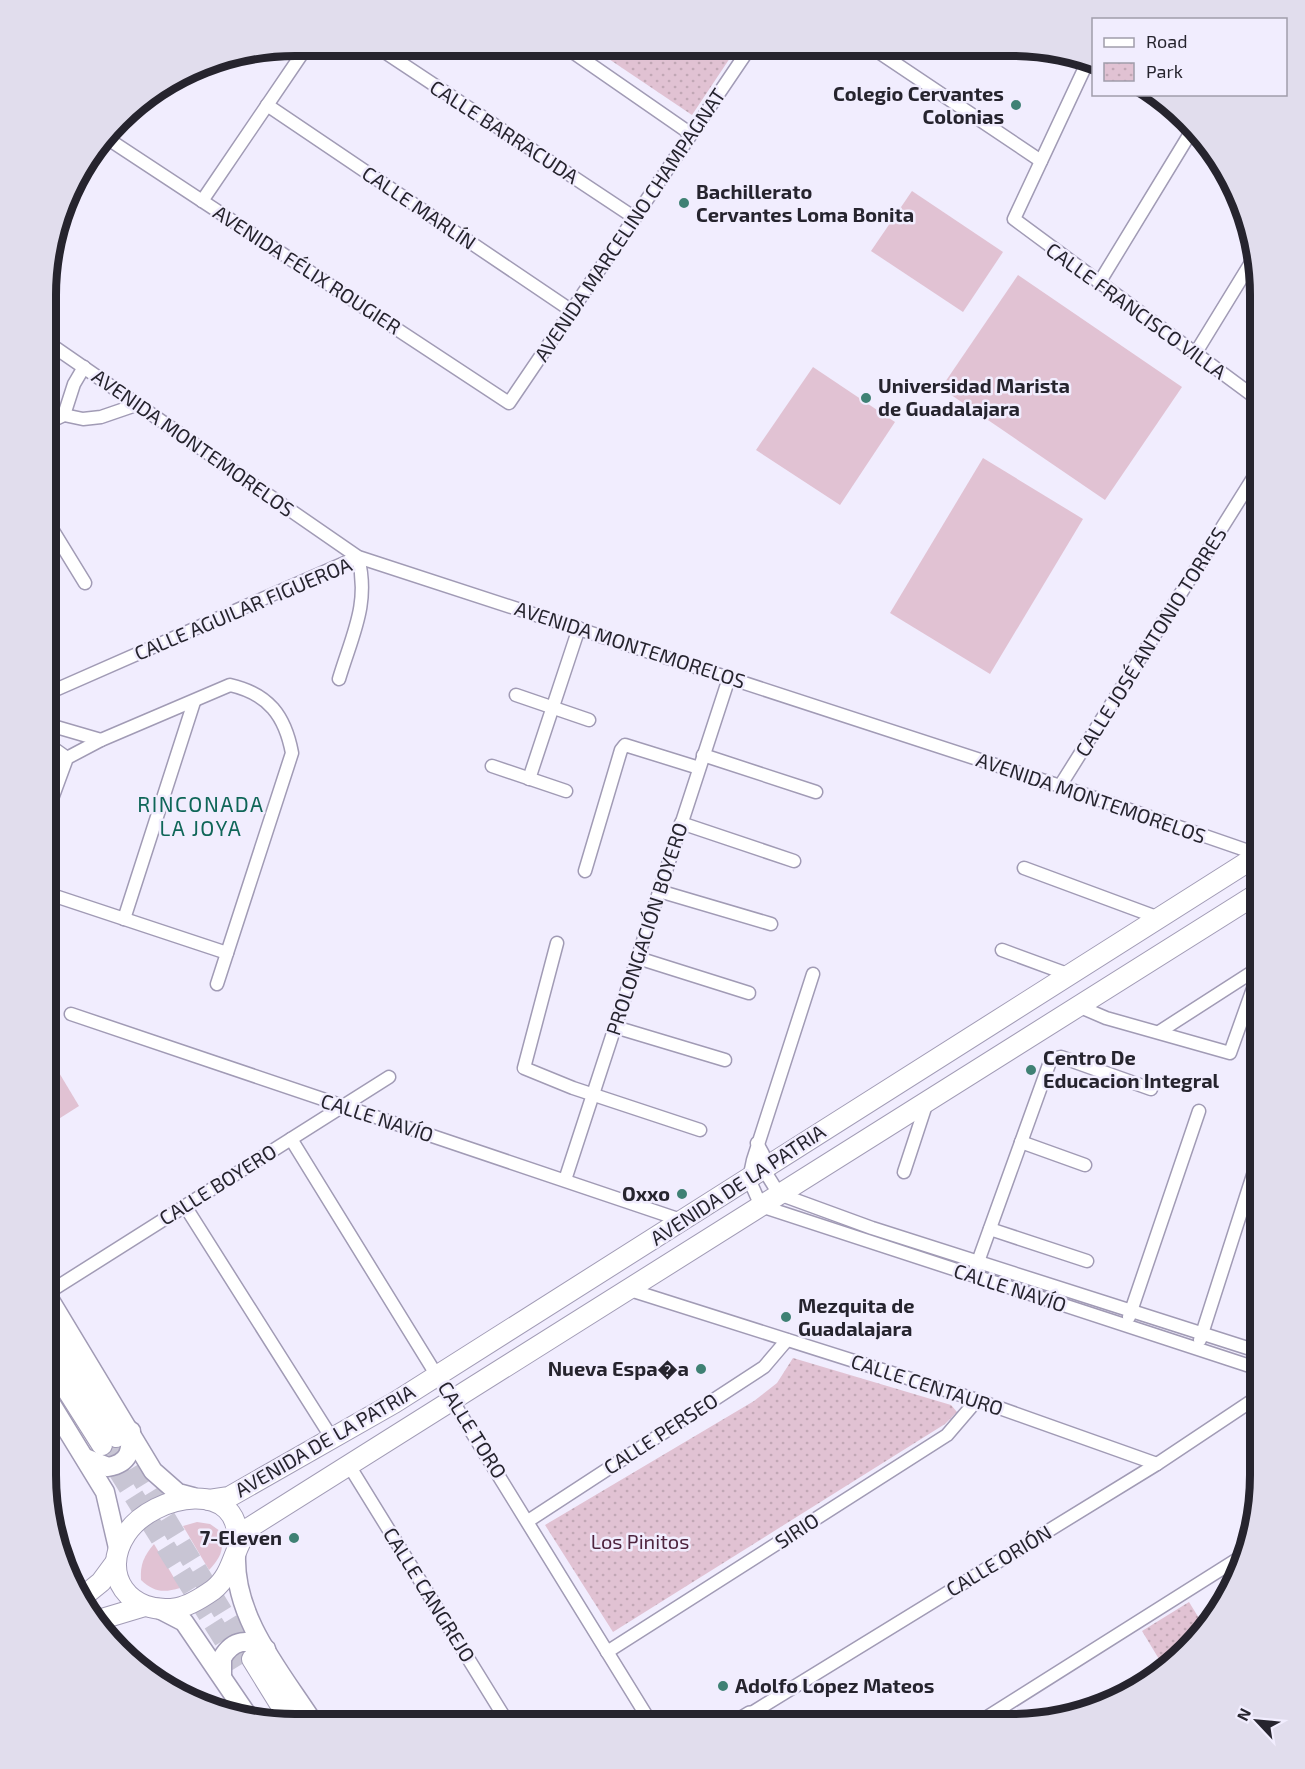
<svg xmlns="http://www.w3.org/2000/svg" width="1305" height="1769" font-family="'Exo 2',sans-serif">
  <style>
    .green { fill: #e1c2d3 }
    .park { fill: url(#park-dots) }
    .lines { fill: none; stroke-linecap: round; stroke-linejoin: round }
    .primary-tunnel { stroke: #c8c5d4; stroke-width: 20; stroke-dasharray: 20 10; stroke-linecap: butt }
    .minor-casing { stroke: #a19bb5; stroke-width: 15 }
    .tertiary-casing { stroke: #a19bb5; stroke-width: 18 }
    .secondary-casing { stroke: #a19bb5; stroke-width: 21 }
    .primary-casing { stroke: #a19bb5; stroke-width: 22 }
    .minor { stroke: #fff; stroke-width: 12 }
    .tertiary { stroke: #fff; stroke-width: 15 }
    .secondary { stroke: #fff; stroke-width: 18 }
    .primary { stroke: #fff; stroke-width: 20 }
    .poi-dot { fill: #3f8174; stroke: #f1edfe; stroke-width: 2 }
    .labels { text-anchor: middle; stroke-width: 5; stroke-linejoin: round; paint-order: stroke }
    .poi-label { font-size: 20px; font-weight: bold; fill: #26242e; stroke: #f1edfe; text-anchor: start }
    .street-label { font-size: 20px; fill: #26242e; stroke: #f1edfe }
    .park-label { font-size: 20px; fill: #4e243e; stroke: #f1edfe }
    .neighbourhood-label { font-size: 21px; letter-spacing: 1.5px; fill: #0f6658; stroke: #f1edfe }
    .rim { fill: none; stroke: #26242e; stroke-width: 8 }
  </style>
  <defs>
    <pattern id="park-dots" width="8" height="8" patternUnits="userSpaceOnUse" patternTransform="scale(1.5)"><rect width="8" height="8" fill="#e1c2d3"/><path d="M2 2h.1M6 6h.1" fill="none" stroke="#c1a7b5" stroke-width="1.8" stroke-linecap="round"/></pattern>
  </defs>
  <rect width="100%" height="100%" fill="#f1edfe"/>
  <g class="green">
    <polygon points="912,191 1003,252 963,312 871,251"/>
    <polygon points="1018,275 1182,387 1105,500 941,388"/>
    <polygon points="813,367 895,422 840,505 756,450"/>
    <polygon points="983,458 1083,519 990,674 890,613"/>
    <polygon points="46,1051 79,1106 46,1127"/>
    <path d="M197,1522L210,1524L220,1531C225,1549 221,1557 209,1570L183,1526Z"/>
    <path d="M154,1544L180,1588C163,1593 154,1592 141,1580C140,1564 144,1556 154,1544Z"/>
  </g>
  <g class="park">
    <polygon points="596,46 738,46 692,115 594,49"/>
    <polygon points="793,1358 951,1405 957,1412 945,1424 613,1632 545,1525 754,1401 777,1383"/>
    <polygon points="1189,1602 1205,1628 1175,1662 1165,1669 1142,1631"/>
  </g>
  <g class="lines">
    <g class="primary-tunnel">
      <polyline points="119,1441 250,1657"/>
      <polyline points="102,1445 240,1666"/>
    </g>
    <defs>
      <g id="minor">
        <polyline points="374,45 635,218"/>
        <polyline points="564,46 691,134"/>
        <polyline points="871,47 1041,161"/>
        <polyline points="1087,63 1014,219 1260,401"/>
        <polyline points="267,105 572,311"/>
        <polyline points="105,137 509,403 751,46"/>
        <polyline points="202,201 308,45"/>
        <polyline points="1099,283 1194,127"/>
        <polyline points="47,342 358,557 1060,786 1260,855"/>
        <polyline points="1195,354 1252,261"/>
        <polyline points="64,415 74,384 84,367"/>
        <polyline points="47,423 64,415 83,419 101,417 136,405"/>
        <polyline points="47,521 85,583"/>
        <path d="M46,694L358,557C370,604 352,635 339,679"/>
        <polyline points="516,695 589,720"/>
        <polyline points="46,724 101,740"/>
        <polyline points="46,743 67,758"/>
        <polyline points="703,755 816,792"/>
        <polyline points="492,766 566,791"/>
        <polyline points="529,779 579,628"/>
        <polyline points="1060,786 1260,467"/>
        <path d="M46,815L67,758L101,740L230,685C269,694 285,716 292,753L217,984"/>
        <polyline points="681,823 794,861"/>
        <polyline points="1024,868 1159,918"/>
        <polyline points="585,871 621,750 625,745 699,768"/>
        <polyline points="659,891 771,924"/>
        <polyline points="46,893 227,953"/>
        <polyline points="124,919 194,702"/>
        <polyline points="557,943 524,1068 573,1088 700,1130"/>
        <polyline points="1002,950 1070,975"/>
        <polyline points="638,958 749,993"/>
        <polyline points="813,974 753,1160 749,1179 761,1206 1259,1369"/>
        <polyline points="1078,1006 1106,1018 1230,1053 1260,969"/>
        <polyline points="71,1014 684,1221"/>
        <polyline points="615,1027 725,1060"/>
        <polyline points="1159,1032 1260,967"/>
        <polyline points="291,1139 651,1723"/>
        <polyline points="1021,1142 1085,1165"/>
        <polyline points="757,1143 763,1154 764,1170 779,1194 872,1228 1260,1352"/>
        <polyline points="904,1172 927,1102"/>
        <polyline points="565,1180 729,678"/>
        <polyline points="185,1206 333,1440"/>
        <polyline points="990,1229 1087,1261"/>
        <polyline points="975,1270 1051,1059 1061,1057 1151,1089"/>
        <polyline points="627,1289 977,1400 1157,1464"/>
        <polyline points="46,1294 389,1077"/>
        <polyline points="1129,1317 1199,1111"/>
        <polyline points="1200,1340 1260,1153"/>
        <polyline points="350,1467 508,1723"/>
        <polyline points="528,1521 764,1367 787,1340"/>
        <polyline points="607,1652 947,1435 977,1400"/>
        <polyline points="750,1714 1157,1464 1259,1396"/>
        <polyline points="976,1724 1247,1553"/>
      </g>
      <polyline id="tertiary" points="735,1723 750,1714 781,1723"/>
      <g id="secondary">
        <polyline points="45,1292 153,1471 178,1493 193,1497"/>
        <polyline points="45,1394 105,1492 118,1548"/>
        <path d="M85,1458L108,1467C130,1463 131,1451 131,1431"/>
        <path d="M236,1556C234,1618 280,1671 313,1722"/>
        <polyline points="157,1608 184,1622 248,1716"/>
        <path d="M222,1675V1658C233,1639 248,1638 266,1649"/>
      </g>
      <g id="primary">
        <polyline points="45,1323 116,1437"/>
        <polyline points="45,1355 102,1445"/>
        <polyline points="209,1500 229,1497 394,1403 1260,854"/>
        <path d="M237,1547C245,1476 153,1493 126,1534C99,1575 130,1616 177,1608C189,1606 203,1597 213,1590C234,1574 233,1547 249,1528L1260,892"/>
        <polyline points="80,1599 101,1582 115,1563"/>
        <polyline points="95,1621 145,1606"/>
        <polyline points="252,1659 291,1722"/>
      </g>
    </defs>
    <use href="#minor" class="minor-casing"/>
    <use href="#tertiary" class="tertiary-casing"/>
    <use href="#secondary" class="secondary-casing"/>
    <use href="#primary" class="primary-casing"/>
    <use href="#minor" class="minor"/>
    <use href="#tertiary" class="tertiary"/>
    <use href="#secondary" class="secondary"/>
    <use href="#primary" class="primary"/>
  </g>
  <g class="poi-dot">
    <circle cx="1016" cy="105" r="6"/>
    <circle cx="684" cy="203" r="6"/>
    <circle cx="866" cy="398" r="6"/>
    <circle cx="1031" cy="1070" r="6"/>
    <circle cx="682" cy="1194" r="6"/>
    <circle cx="786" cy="1317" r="6"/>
    <circle cx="701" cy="1369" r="6"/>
    <circle cx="294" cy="1538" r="6"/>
    <circle cx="723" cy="1686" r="6"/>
  </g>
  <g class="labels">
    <g class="poi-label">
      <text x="1004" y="101" text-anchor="end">Colegio Cervantes<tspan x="1004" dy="23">Colonias</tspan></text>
      <text x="696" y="199">Bachillerato<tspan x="696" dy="23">Cervantes Loma Bonita</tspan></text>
      <text x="878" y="393">Universidad Marista<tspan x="878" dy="23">de Guadalajara</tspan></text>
      <text x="1043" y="1065">Centro De<tspan x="1043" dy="23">Educacion Integral</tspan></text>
      <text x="670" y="1201" text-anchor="end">Oxxo</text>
      <text x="798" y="1313">Mezquita de<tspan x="798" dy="23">Guadalajara</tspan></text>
      <text x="689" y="1376" text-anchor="end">Nueva Espa�a</text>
      <text x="282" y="1545" text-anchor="end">7-Eleven</text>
      <text x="735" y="1693">Adolfo Lopez Mateos</text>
    </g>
    <g class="street-label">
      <text transform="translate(504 132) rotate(33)" y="7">CALLE BARRACUDA</text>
      <text transform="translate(419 208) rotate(34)" y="7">CALLE MARLÍN</text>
      <text transform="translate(630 225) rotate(-56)" y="7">AVENIDA MARCELINO CHAMPAGNAT</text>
      <text transform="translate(307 270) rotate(33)" y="7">AVENIDA FÉLIX ROUGIER</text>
      <text transform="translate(1136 311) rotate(36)" y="7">CALLE FRANCISCO VILLA</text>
      <text transform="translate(193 443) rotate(35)" y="7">AVENIDA MONTEMORELOS</text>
      <text transform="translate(243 609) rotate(-23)" y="7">CALLE AGUILAR FIGUEROA</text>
      <text transform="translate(1151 642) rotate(-58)" y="7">CALLE JOSÉ ANTONIO TORRES</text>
      <text transform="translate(630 645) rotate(18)" y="7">AVENIDA MONTEMORELOS</text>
      <text transform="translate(1091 798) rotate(19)" y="7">AVENIDA MONTEMORELOS</text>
      <text transform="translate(647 929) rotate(-72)" y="7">PROLONGACIÓN BOYERO</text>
      <text transform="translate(377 1118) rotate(18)" y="7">CALLE NAVÍO</text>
      <text transform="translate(218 1185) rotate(-32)" y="7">CALLE BOYERO</text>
      <text transform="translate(738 1185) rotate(-33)" y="7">AVENIDA DE LA PATRIA</text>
      <text transform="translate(1010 1288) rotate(18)" y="7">CALLE NAVÍO</text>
      <text transform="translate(927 1385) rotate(18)" y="7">CALLE CENTAURO</text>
      <text transform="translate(472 1430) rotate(58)" y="7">CALLE TORO</text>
      <text transform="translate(661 1434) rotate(-33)" y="7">CALLE PERSEO</text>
      <text transform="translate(325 1441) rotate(-30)" y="7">AVENIDA DE LA PATRIA</text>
      <text transform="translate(797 1531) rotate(-33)" y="7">SIRIO</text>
      <text transform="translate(999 1561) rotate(-31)" y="7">CALLE ORIÓN</text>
      <text transform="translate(429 1595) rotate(58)" y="7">CALLE CANGREJO</text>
    </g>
    <g class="park-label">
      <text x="640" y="1549">Los Pinitos</text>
    </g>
    <g class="neighbourhood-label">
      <text x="201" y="812">RINCONADA<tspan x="201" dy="24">LA JOYA</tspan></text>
    </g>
  </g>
  <path d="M0 0H1305V1769H0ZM295 56H1011A239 239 0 0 1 1250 295V1475A239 239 0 0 1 1011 1714H295A239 239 0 0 1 56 1475V295A239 239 0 0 1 295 56Z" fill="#e1dded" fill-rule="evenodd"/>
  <path class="rim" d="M295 56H1011A239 239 0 0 1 1250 295V1475A239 239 0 0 1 1011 1714H295A239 239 0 0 1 56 1475V295A239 239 0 0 1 295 56Z"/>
  <rect x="1092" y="18" width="195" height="78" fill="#f1edfe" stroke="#a09dab" stroke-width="1.5"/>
  <rect x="1104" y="38" width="30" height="9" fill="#ffffff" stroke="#a09dab" stroke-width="1.5"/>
  <text x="1146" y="48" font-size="18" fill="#26242e">Road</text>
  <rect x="1104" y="63" width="30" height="18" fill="url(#park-dots)" stroke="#a09dab" stroke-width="1.5"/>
  <text x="1146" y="78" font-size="18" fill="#26242e">Park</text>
  <g transform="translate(1257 1721) rotate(296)" stroke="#f1edfe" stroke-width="4.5" paint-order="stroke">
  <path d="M0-4.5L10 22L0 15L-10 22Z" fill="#26242e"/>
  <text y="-9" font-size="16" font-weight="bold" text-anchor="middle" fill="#26242e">N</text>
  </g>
</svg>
